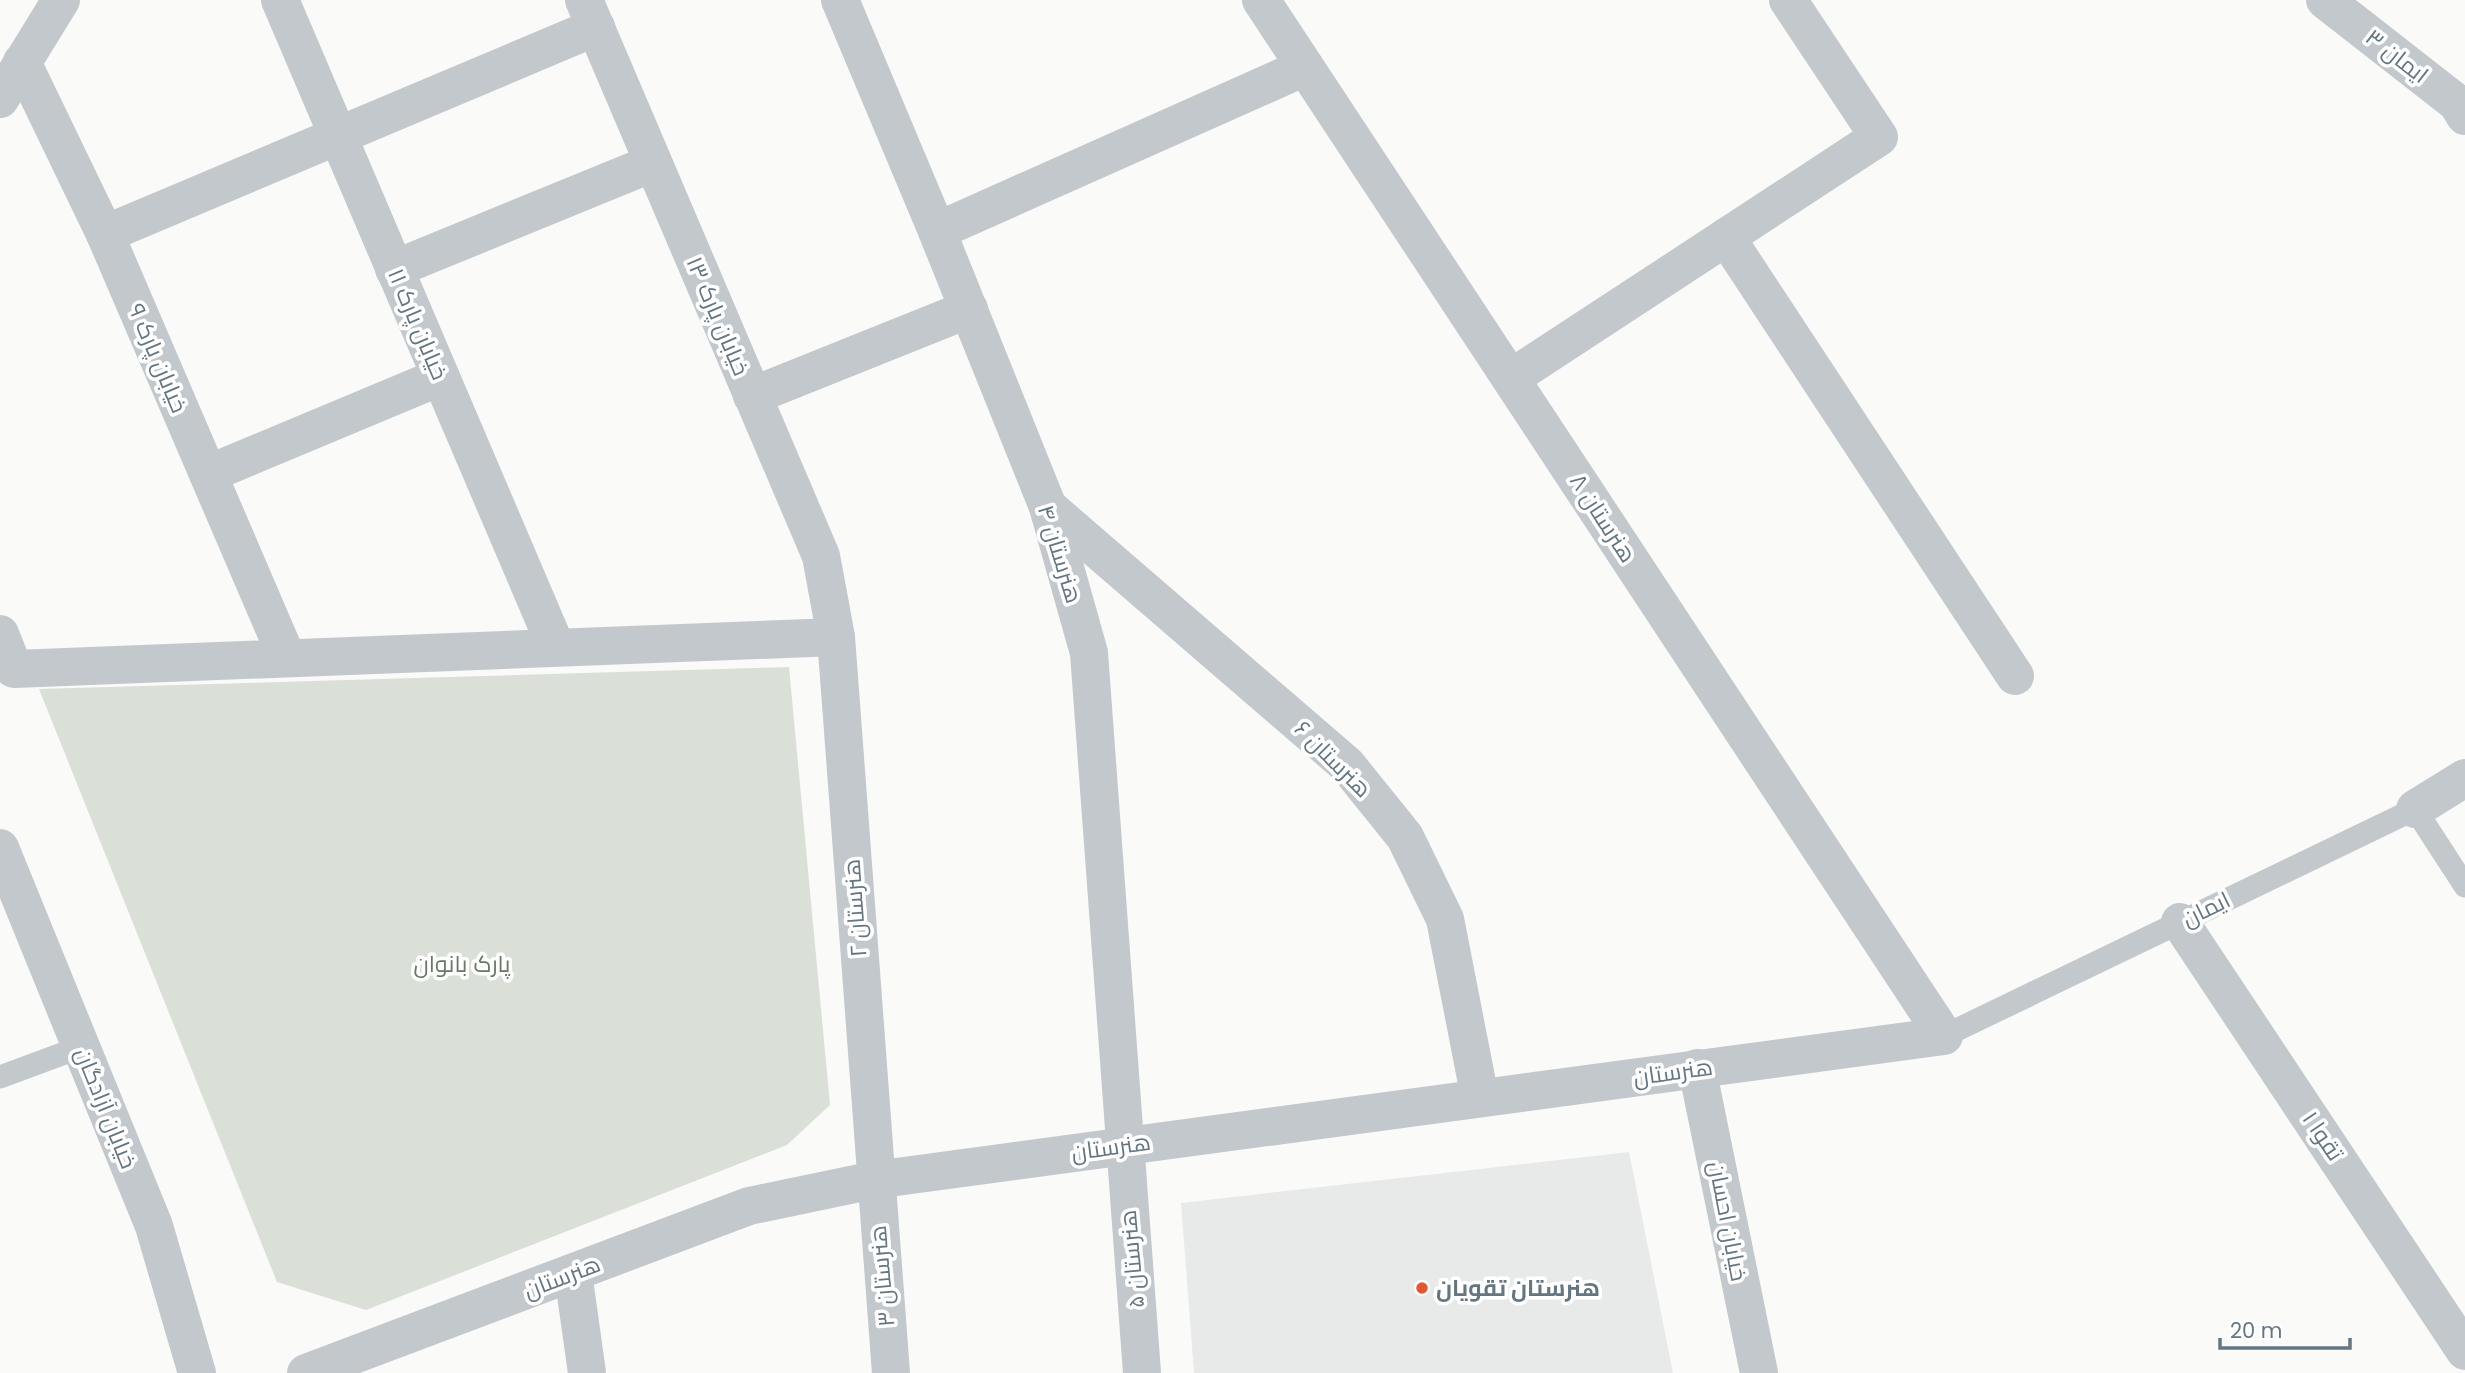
<svg xmlns="http://www.w3.org/2000/svg" width="2465" height="1373" font-family="Poppins,Cairo,sans-serif">
  <style>
    .built { fill: #e8e9e9 }
    .green { fill: #dadfd7 }
    .lines { fill: none; stroke-linecap: round; stroke-linejoin: round }
    .lane { stroke: #c3c8cc; stroke-width: 23 }
    .street { stroke: #c3c8cc; stroke-width: 38 }
    .poi-dot { fill: #e4572e; stroke: #fff; stroke-width: 2.5 }
    .labels { text-anchor: middle; stroke-width: 7; stroke-linejoin: round; paint-order: stroke }
    .street-label { font-size: 23px; fill: #657683; stroke: #fff }
    .park-label { font-size: 23px; fill: #687a64; stroke: #fff }
    .poi-label { font-size: 23px; font-weight: bold; fill: #657683; stroke: #fff; text-anchor: start }
  </style>
  <rect width="100%" height="100%" fill="#fafaf8"/>
  <polygon class="built" points="1629,1152 1673,1373 1194,1373 1181,1203"/>
  <polygon class="green" points="789,667 830,1105 787,1145 366,1310 277,1282 39,689"/>
  <g class="lines">
    <g class="lane">
      <polyline points="1944,1036 2415,809 2465,886"/>
      <polyline points="0,1077 81,1047"/>
    </g>
    <g class="street">
      <polyline points="280,0 556,647"/>
      <polyline points="584,0 821,556 836,637 891,1373"/>
      <polyline points="840,0 937,231 1048,507 1089,653 1142,1373"/>
      <polyline points="2325,0 2457,103 2465,116"/>
      <polyline points="22,62 105,234 287,658"/>
      <polyline points="0,99 61,0"/>
      <polyline points="937,231 1305,67"/>
      <polyline points="105,234 596,27"/>
      <polyline points="1726,237 2015,676"/>
      <polyline points="394,269 653,163"/>
      <polyline points="1511,378 1879,137 1788,0"/>
      <polyline points="752,396 969,309"/>
      <polyline points="208,474 440,377"/>
      <polyline points="1048,507 1347,765 1405,837 1445,919 1480,1098"/>
      <polyline points="0,634 14,669 836,637"/>
      <polyline points="2415,809 2465,778"/>
      <polyline points="0,848 154,1226 197,1373"/>
      <polyline points="2180,922 2465,1351"/>
      <polyline points="1697,1068 1759,1373"/>
      <polyline points="573,1273 587,1373"/>
      <polyline points="306,1373 749,1206 874,1180 1944,1036 1261,0"/>
    </g>
  </g>
  <circle class="poi-dot" cx="1422" cy="1288" r="7"/>
  <g class="labels">
    <g class="street-label">
      <text transform="translate(2397 56) rotate(38)" y="8">ایمان ۳</text>
      <text transform="translate(718 316) rotate(67)" y="8">خیابان پارک ۱۳</text>
      <text transform="translate(418 324) rotate(67)" y="8">خیابان پارک ۱۱</text>
      <text transform="translate(158 358) rotate(67)" y="8">خیابان پارک ۹</text>
      <text transform="translate(1603 518) rotate(57)" y="8">هنرستان ۸</text>
      <text transform="translate(1060 554) rotate(73)" y="8">هنرستان ۴</text>
      <text transform="translate(1333 759) rotate(45)" y="8">هنرستان ۶</text>
      <text transform="translate(855 908) rotate(-94)" y="8">هنرستان ۲</text>
      <text transform="translate(2206 909) rotate(-26)" y="8">ایمان</text>
      <text transform="translate(1673 1072) rotate(-8)" y="8">هنرستان</text>
      <text transform="translate(106 1108) rotate(68)" y="8">خیابان آزادگان</text>
      <text transform="translate(2323 1136) rotate(56)" y="8">تقوا ۱</text>
      <text transform="translate(1111 1147) rotate(-8)" y="8">هنرستان</text>
      <text transform="translate(1728 1221) rotate(79)" y="8">خیابان احسان</text>
      <text transform="translate(1132 1259) rotate(-95)" y="8">هنرستان ۵</text>
      <text transform="translate(882 1276) rotate(-95)" y="8">هنرستان ۳</text>
      <text transform="translate(562 1277) rotate(-21)" y="8">هنرستان</text>
    </g>
    <g class="park-label">
      <text x="462" y="972">پارک بانوان</text>
    </g>
    <g class="poi-label">
      <text x="1436" y="1296">هنرستان تقویان</text>
    </g>
  </g>
  <path d="M2220 1338v10h130v-10" fill="none" stroke="#657683" stroke-width="3.5"/>
  <text x="2230" y="1338" font-size="21" fill="#657683" stroke="#ffffff" stroke-width="5" paint-order="stroke">20 m</text>
</svg>
